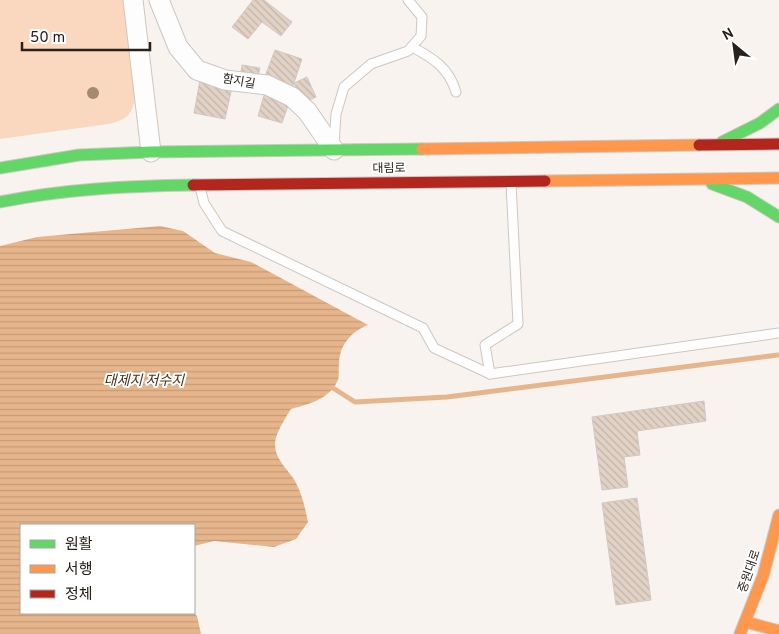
<svg xmlns="http://www.w3.org/2000/svg" width="779" height="634" font-family="Overpass,'Noto Sans KR',sans-serif">
  <style>
    .garden { fill: #f9d8bf }
    .water { fill: url(#water-rules) }
    .lines { fill: none; stroke-linecap: round; stroke-linejoin: round }
    .stream { stroke: #e6b58c; stroke-width: 5 }
    .building { fill: url(#building-back-hatch); stroke: #d0cac5 }
    .lane-casing { stroke: #cdc7c2; stroke-width: 11 }
    .street-casing { stroke: #cdc7c2; stroke-width: 21 }
    .fast-casing { stroke: #cdc7c2; stroke-width: 13 }
    .slow-casing { stroke: #cdc7c2; stroke-width: 13 }
    .jam-casing { stroke: #cdc7c2; stroke-width: 13 }
    .lane { stroke: #fefdfd; stroke-width: 9 }
    .street { stroke: #fefdfd; stroke-width: 19 }
    .fast { stroke: #63d668; stroke-width: 11 }
    .slow { stroke: #ff974d; stroke-width: 11 }
    .jam { stroke: #b3261e; stroke-width: 11 }
    .tree { fill: #a48a6e }
    .labels { text-anchor: middle; stroke-width: 4; stroke-linejoin: round; paint-order: stroke }
    .street-label { font-size: 12px; fill: #29211a; stroke: #fff }
    .water-label { font-size: 14px; font-style: italic; fill: #4c3017; stroke: #fff }
  </style>
  <defs>
    <pattern id="water-rules" width="6" height="5" patternUnits="userSpaceOnUse" patternTransform="scale(1.25)"><rect width="6" height="5" fill="#e6b58c"/><path d="M0 2.5h6" fill="none" stroke="#c59b78"/></pattern>
    <pattern id="building-back-hatch" width="6" height="6" patternUnits="userSpaceOnUse" patternTransform="scale(1.25)"><rect width="6" height="6" fill="#e2d2c5"/><path d="M-1 5l2 2M0 0l6 6M5-1l2 2" fill="none" stroke="#c2b4a9"/></pattern>
  </defs>
  <rect width="100%" height="100%" fill="#f8f3ef"/>
  <path class="garden" d="M0,0H125L136,95C132,115 127,120 108,124L0,139Z"/>
  <path class="water" d="M160,226L183,231L215,253L251,262L368,325C351,332 340,344 339,363C338,369 340,377 337,382C328,400 308,404 291,409C286,417 275,434 275,444C275,460 288,469 295,481C302,494 305,508 308,522L296,539L274,547L214,541L194,546V525H21V613H194L197,616L201,634H0V246L37,237Z"/>
  <g class="lines">
    <polyline class="stream" points="333,388 355,402 447,397 778,355"/>
  </g>
  <g class="building">
    <polygon points="253,0 264,0 292,22 281,36 262,22 248,39 232,27"/>
    <polygon points="275,50 302,59 292,89 264,79"/>
    <polygon points="242,65 260,68 257,81 240,78"/>
    <polygon points="307,77 316,97 303,103 294,83"/>
    <polygon points="200,80 232,87 225,119 194,113"/>
    <polygon points="265,92 290,100 282,123 258,116"/>
    <polygon points="704,401 706,421 637,431 640,455 624,457 628,487 602,490 592,417"/>
    <polygon points="637,498 651,600 616,605 602,503"/>
  </g>
  <g class="lines">
    <defs>
      <g id="lane">
        <path d="M412,47C433,58 449,68 456,92"/>
        <polyline points="334,145 336,114 344,87 371,64 408,51 421,36 422,17 408,0"/>
        <polyline points="511,183 518,324 485,345 490,374 779,333"/>
        <polyline points="200,187 204,203 222,231 423,328 434,348 490,374"/>
      </g>
      <g id="street">
        <polyline points="133,0 151,152"/>
        <polyline points="159,0 178,47 197,70 225,80 267,85 292,97 307,111 334,150"/>
      </g>
      <g id="fast">
        <polyline points="722,142 760,123 779,109"/>
        <polyline points="0,168 79,155 151,152 422,149"/>
        <polyline points="712,184 747,197 779,217"/>
        <path d="M0,202C65,189 127,186 193,185"/>
      </g>
      <g id="slow">
        <polyline points="422,149 699,145"/>
        <polyline points="545,181 779,178"/>
        <polyline points="746,622 779,631"/>
        <polyline points="740,634 763,576 779,515"/>
      </g>
      <g id="jam">
        <polyline points="699,145 779,144"/>
        <polyline points="193,185 545,181"/>
      </g>
    </defs>
    <use href="#lane" class="lane-casing"/>
    <use href="#street" class="street-casing"/>
    <use href="#fast" class="fast-casing"/>
    <use href="#slow" class="slow-casing"/>
    <use href="#jam" class="jam-casing"/>
    <use href="#lane" class="lane"/>
    <use href="#street" class="street"/>
    <use href="#fast" class="fast"/>
    <use href="#slow" class="slow"/>
    <use href="#jam" class="jam"/>
  </g>
  <circle class="tree" cx="93" cy="93" r="6"/>
  <g class="labels">
    <g class="street-label">
      <text transform="translate(239 81) rotate(10)" y="4">함지길</text>
      <text transform="translate(389 168) rotate(-1)" y="4">대림로</text>
      <text transform="translate(749 571) rotate(-71)" y="4">중원대로</text>
    </g>
    <g class="water-label">
      <text x="144" y="385">대제지 저수지</text>
    </g>
  </g>
  <rect x="20" y="524" width="175" height="90" fill="#ffffff" stroke="#a9a6a3"/>
  <rect x="30" y="540" width="25" height="8" fill="#63d668" stroke="#a9a6a3"/>
  <text x="65" y="549" font-size="15" fill="#29211a">원활</text>
  <rect x="30" y="565" width="25" height="8" fill="#ff974d" stroke="#a9a6a3"/>
  <text x="65" y="574" font-size="15" fill="#29211a">서행</text>
  <rect x="30" y="590" width="25" height="8" fill="#b3261e" stroke="#a9a6a3"/>
  <text x="65" y="599" font-size="15" fill="#29211a">정체</text>
  <g transform="translate(734 45) rotate(331)" stroke="#ffffff" stroke-width="4" paint-order="stroke">
  <path d="M0-4L9 19L0 12L-9 19Z" fill="#29211a"/>
  <text y="-8" font-size="14" font-weight="bold" text-anchor="middle" fill="#29211a">N</text>
  </g>
  <path d="M22 42v8h128v-8" fill="none" stroke="#29211a" stroke-width="2.5"/>
  <text x="30" y="42" font-size="15" fill="#29211a" stroke="#ffffff" stroke-width="4" paint-order="stroke">50 m</text>
</svg>
